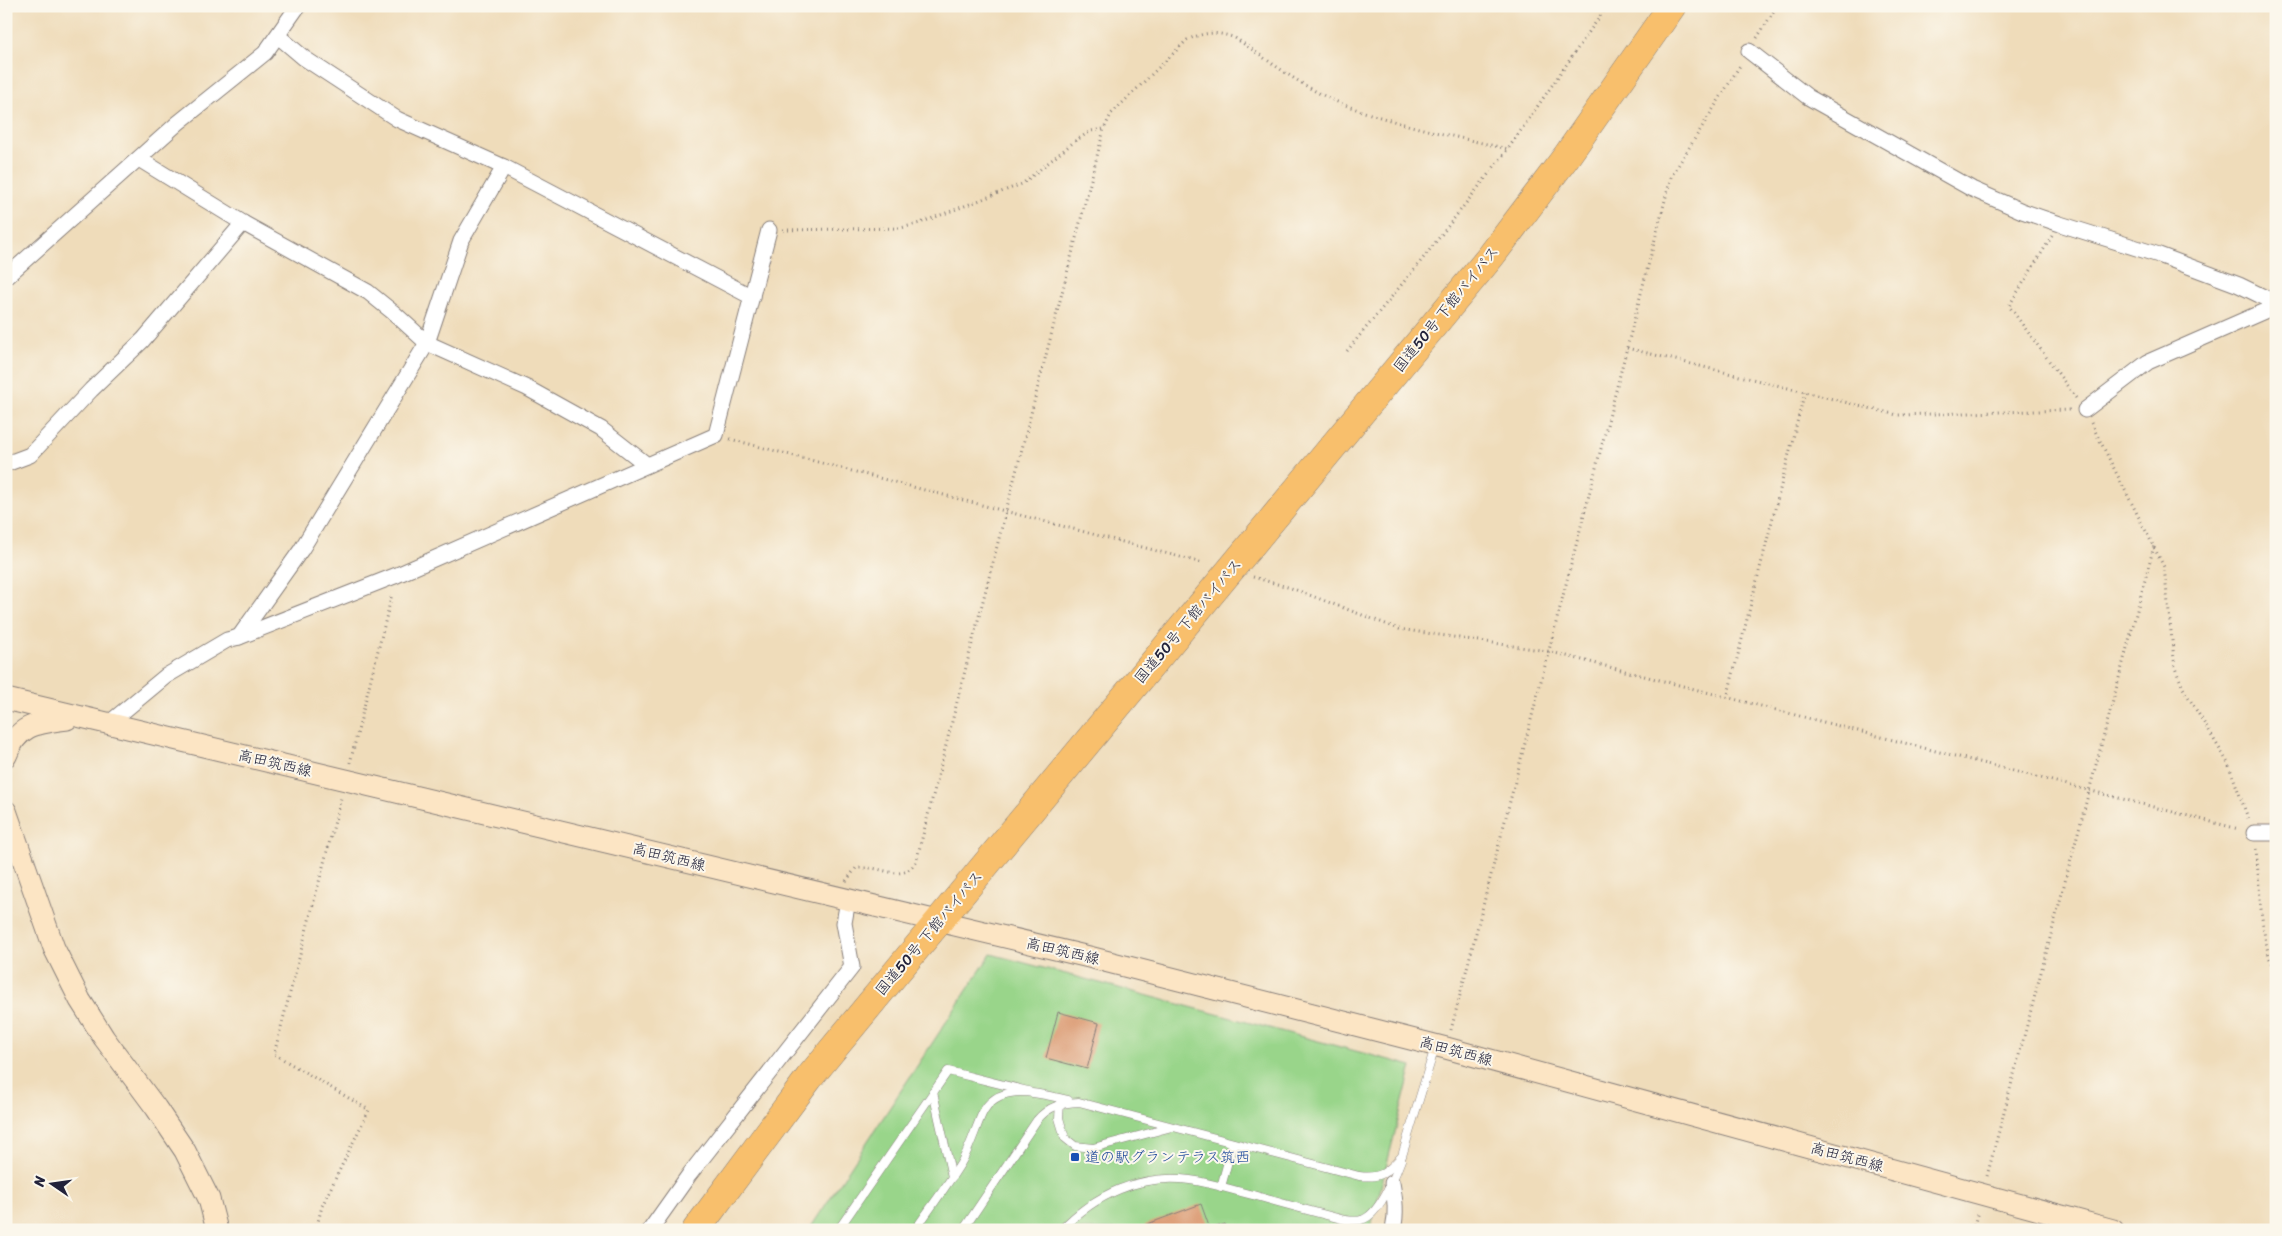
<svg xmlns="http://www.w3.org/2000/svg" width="2282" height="1236" font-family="Sriracha,'Klee One',sans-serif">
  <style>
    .green { fill: #99d58a; stroke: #5e7c62 }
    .building { fill: #da976e }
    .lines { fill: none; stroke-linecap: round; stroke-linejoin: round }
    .lane-casing { stroke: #887f7a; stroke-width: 9 }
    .street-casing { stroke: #887f7a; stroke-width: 17 }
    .secondary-casing { stroke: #887f7a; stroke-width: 23 }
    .highway-casing { stroke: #887f7a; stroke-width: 29 }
    .path { stroke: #887f7a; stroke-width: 3; stroke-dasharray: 1 4; stroke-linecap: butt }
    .lane { stroke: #fff; stroke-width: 8 }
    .street { stroke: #fff; stroke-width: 15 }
    .secondary { stroke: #fce5c4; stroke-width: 21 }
    .highway { stroke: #f8bf6c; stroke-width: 28 }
    .transit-dot { fill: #1a4fb4; stroke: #fbf7ec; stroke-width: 2 }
    .labels { text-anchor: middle; stroke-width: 4; stroke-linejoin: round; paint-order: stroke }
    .street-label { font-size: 15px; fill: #22223b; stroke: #fbf7ec }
    .transit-label { font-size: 15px; fill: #164399; stroke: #fbf7ec; text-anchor: start }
  </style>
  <rect width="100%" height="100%" fill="#fbf7ec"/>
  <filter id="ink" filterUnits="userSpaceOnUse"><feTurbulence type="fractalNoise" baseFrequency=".02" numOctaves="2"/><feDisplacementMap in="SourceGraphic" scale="10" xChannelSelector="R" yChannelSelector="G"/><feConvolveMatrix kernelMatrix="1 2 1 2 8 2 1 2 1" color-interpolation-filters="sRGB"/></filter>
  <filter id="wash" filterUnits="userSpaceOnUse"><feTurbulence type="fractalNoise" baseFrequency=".0096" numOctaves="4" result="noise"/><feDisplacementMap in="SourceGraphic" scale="20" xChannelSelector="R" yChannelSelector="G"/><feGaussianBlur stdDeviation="1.12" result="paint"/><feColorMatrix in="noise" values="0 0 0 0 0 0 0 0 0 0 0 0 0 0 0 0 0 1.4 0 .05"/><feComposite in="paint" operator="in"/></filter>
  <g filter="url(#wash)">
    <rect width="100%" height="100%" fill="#efdcba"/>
    <polygon class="green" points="991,954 1412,1066 1370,1230 809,1230"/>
    <g id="blocks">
      <g class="building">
        <polygon points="1058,1012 1099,1023 1087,1069 1046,1058"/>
        <polygon points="1201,1204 1210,1229 1225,1224 1228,1230 1147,1230 1145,1225"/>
      </g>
    </g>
  </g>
  <g filter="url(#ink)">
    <use href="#blocks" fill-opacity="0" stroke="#887f7a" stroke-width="1"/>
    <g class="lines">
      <defs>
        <g id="lane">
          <polyline points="933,1092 952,1177"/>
          <polyline points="1060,1103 1059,1118 1065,1138 1075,1146 1093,1148 1172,1127"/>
          <polyline points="1221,1187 1233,1143"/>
          <polyline points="838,1230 948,1071 1028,1091"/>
          <path d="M915,1230C930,1208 947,1186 961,1163C970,1148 975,1130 982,1114C998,1080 1040,1094 1068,1100"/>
          <path d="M963,1230L1037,1120C1049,1106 1061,1103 1079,1102L1359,1176C1381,1179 1388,1172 1402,1156L1435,1047"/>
          <path d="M1061,1230C1094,1195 1141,1173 1190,1180C1212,1183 1232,1190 1253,1195C1284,1204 1314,1212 1345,1220C1351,1221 1358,1222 1364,1219C1380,1212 1395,1176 1401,1160"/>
        </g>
        <g id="street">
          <polyline points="278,36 304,58 397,119 504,167 752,297"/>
          <polyline points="1749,51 1808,97 1972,189 2022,211 2060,224 2159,255 2239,285 2276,303"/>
          <polyline points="139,159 243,223 368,292 394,313 427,343 527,388 601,429 647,465"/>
          <polyline points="6,277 178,123 265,53 298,6"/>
          <polyline points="2085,410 2148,362 2276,306"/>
          <polyline points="6,464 30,455 91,390 143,340 243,223"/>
          <polyline points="239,637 301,550 427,343 461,241 504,167"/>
          <polyline points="108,724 166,676 227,640 239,637 397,575 716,435 769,230"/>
          <polyline points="2254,833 2276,833"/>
          <path d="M1392,1183C1395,1199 1397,1213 1393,1230"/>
          <polyline points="650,1230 689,1175 852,967 844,923 848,900"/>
        </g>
        <g id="secondary">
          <polyline points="6,699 1089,957 1446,1048 2113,1230"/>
          <path d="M6,756C18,724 37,723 67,719"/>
          <polyline points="6,811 54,948 80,1000 104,1038 156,1108 185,1151 209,1199 217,1230"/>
        </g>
        <polyline id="highway" points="696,1230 809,1078 909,957 1491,256 1566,157 1672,6"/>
      </defs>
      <use href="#lane" class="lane-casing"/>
      <use href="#street" class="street-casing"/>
      <use href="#secondary" class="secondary-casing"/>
      <use href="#highway" class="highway-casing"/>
      <g class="path">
        <polyline points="1757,38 1777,6"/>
        <polyline points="783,230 901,228 920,223 1022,184 1075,141 1091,131 1104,129"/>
        <polyline points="2052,236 2009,306 2076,398"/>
        <polyline points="1627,348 1897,415 2071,410"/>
        <polyline points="1347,351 1421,261 1508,149 1607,6"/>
        <polyline points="2091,423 2164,567 2175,668 2183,688 2228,763 2248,818"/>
        <polyline points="730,439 1203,563"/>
        <polyline points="1253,577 1291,588 1399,629 1547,651 2239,829"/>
        <polyline points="1727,698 1805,391"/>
        <polyline points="350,763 392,594"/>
        <path d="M2256,849C2260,888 2260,939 2276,976"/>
        <path d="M846,881L856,868C861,868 867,868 872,868C890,871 904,880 916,862L1104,129L1111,114L1187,40C1204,32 1217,31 1235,38C1267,59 1299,85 1335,101C1391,124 1449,135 1508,149"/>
        <polyline points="1451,1030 1671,177 1741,64"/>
        <polyline points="1987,1176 2154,546"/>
        <polyline points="316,1230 322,1206 369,1110 274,1054 341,798"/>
        <polyline points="1973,1230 1978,1211"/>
      </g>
      <use href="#lane" class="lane"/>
      <use href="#street" class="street"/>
      <use href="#secondary" class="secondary"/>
      <use href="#highway" class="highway"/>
    </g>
  </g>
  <rect class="transit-dot" x="1070" y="1152" width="10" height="10" rx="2.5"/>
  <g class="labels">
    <g class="street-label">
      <text transform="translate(1446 309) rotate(-51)" y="5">国道50号 下館バイパス</text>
      <text transform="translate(1188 621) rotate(-50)" y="5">国道50号 下館バイパス</text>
      <text transform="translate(275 763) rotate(13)" y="5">高田筑西線</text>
      <text transform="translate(669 857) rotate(14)" y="5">高田筑西線</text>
      <text transform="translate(929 933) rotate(-50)" y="5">国道50号 下館バイパス</text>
      <text transform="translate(1063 951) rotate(13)" y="5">高田筑西線</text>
      <text transform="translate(1456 1051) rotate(15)" y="5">高田筑西線</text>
      <text transform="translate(1847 1157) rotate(15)" y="5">高田筑西線</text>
    </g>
    <g class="transit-label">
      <text x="1085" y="1162">道の駅グランテラス筑西</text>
    </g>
  </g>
  <rect width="2282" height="1236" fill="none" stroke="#fbf7ec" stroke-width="25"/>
  <g transform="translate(52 1184) rotate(283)" stroke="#fbf7ec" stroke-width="4" paint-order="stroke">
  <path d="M0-4L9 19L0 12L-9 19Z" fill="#22223b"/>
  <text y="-8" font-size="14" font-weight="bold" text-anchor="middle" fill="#22223b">N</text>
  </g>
</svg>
